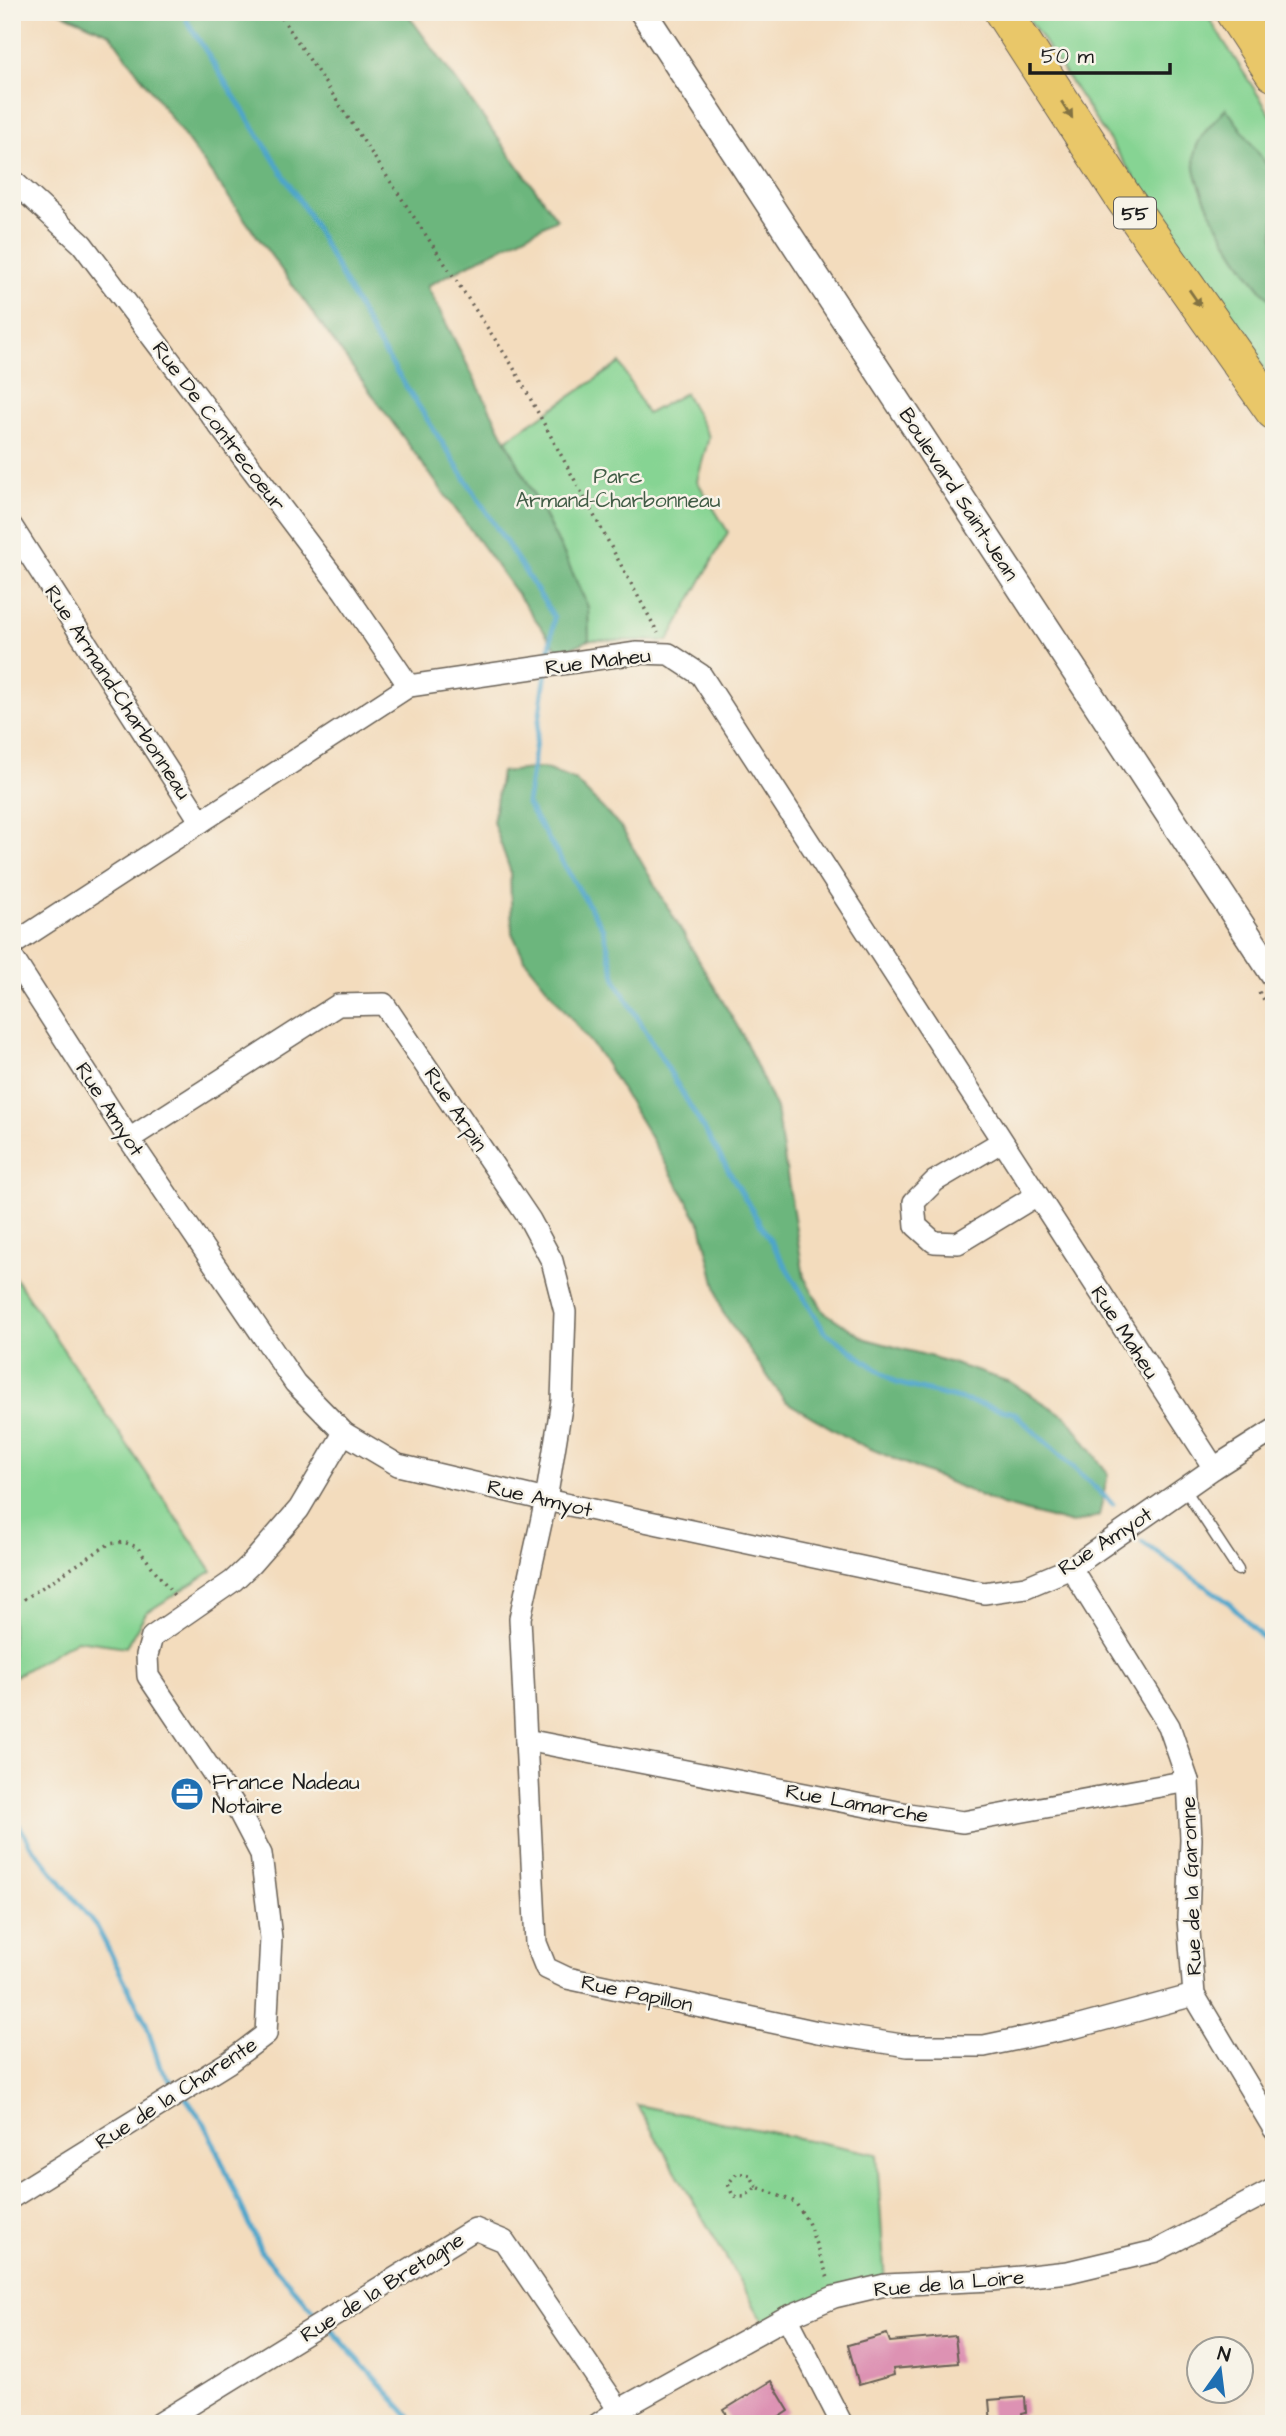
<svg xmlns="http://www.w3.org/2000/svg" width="1286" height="2436" font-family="'Architects Daughter',sans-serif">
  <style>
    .green { fill: #86d493; stroke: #517858; stroke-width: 2 }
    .forest { fill: #6cb67d; stroke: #44694c; stroke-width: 2 }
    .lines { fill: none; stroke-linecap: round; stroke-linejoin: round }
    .stream { stroke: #4da5ca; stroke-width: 5 }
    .building { fill: #dd92b3 }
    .service-casing { stroke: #675f54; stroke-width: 13 }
    .minor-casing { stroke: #675f54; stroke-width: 24 }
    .tertiary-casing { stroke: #675f54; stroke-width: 29 }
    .motorway-casing { stroke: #675f54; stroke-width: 39 }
    .path { stroke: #675f54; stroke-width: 3.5; stroke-dasharray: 2 5; stroke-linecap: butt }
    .service { stroke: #fff; stroke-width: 10 }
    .minor { stroke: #fff; stroke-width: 21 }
    .tertiary { stroke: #fff; stroke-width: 26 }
    .motorway { stroke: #e9c769; stroke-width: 37 }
    .oneway { fill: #827242 }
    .labels { text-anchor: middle; stroke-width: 5; stroke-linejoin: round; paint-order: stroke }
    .shield { fill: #f7f3e8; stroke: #5e5c59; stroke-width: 2 }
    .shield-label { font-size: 19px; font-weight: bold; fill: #1c1c1c }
    .street-label { font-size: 21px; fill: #1c1c1c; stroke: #f7f3e8 }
    .park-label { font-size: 21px; fill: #415c46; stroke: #f7f3e8 }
    .poi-label { font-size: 21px; fill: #1c1c1c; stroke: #f7f3e8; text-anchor: start }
  </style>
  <rect width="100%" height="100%" fill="#f7f3e8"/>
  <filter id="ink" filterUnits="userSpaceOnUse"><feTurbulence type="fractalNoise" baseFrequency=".0143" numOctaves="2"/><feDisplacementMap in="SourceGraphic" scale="14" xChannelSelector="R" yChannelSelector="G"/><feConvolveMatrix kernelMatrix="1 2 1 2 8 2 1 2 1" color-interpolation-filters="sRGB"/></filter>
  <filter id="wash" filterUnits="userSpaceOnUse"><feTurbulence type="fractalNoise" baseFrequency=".00686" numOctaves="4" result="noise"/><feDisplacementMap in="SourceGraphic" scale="28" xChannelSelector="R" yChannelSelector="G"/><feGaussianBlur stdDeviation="1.57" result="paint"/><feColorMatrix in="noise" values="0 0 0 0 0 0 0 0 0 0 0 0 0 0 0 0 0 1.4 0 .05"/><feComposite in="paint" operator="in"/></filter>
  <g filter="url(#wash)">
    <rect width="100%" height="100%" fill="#f3dcbd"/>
    <g class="green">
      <path d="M1024,12H1205L1274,120V175L1226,109C1215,121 1199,135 1195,152C1187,186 1248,281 1274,303V383L1239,335Z"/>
      <polygon points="620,363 647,414 685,393 709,437 697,481 728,532 668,641 589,640 588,607 564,554 506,440"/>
      <polygon points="12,1273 212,1571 146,1613 126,1647 77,1640 12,1678"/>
      <polygon points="637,2105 877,2154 885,2285 767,2328"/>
    </g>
    <g class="forest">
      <polygon points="60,12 406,12 557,219 427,286 564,554 588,607 589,640 560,653 110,34"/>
      <path d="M1226,108L1274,175V303C1248,281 1187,186 1195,152C1199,134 1215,122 1226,108Z"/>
      <polygon points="543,768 575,780 621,827 743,1036 776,1109 804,1277 824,1312 866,1339 936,1358 1010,1382 1068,1418 1108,1474 1099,1516 1072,1524 1002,1505 855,1442 785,1401 722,1311 701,1225 649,1135 601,1056 525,960 512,933 510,870 493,822 501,772"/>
    </g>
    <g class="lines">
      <g class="stream">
        <polyline points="187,21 308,214 375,338 554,617 548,662"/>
        <polyline points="546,672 527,804 603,929 617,983 824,1331 896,1383 1014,1413 1113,1504"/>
        <polyline points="1142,1542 1228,1602 1274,1650"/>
        <polyline points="12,1813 30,1844 97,1927 146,2023 160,2067 178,2090"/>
        <polyline points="185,2097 205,2124 262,2253 321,2319"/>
        <polyline points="328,2326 416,2424"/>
      </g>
    </g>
    <g id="blocks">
      <g class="building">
        <polygon points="887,2334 890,2342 955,2336 958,2363 893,2369 894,2375 859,2385 848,2345"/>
        <polygon points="771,2381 789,2411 769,2424 732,2424 724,2410"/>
        <polygon points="1025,2397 1026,2413 1022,2414 1023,2424 991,2424 989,2400"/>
      </g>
    </g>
  </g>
  <g filter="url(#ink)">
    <use href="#blocks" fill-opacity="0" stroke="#675f54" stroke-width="2"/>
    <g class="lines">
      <defs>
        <polyline id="service" points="1184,1488 1238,1570"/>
        <g id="minor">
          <polyline points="12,180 82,244 344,591 409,686"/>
          <polyline points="12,527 201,822"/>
          <polyline points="12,945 409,686 637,653 669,654 701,675 1214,1468"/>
          <polyline points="12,957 129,1139 295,1383 344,1433 398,1465 546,1500 984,1593 1026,1587 1071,1568 1214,1468 1274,1430"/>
          <polyline points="129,1139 338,1005 384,1004 530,1220 552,1261 565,1312 562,1401 546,1500 520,1618 536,1943 546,1968 567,1978 818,2032 908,2046 984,2046 1076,2027 1194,1995"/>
          <polyline points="1001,1142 935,1181 914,1202 916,1226 934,1242 958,1243 1037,1195"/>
          <polyline points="1071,1568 1169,1726 1188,1781 1191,1839 1188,1918 1194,1995 1274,2129"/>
          <polyline points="526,1740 908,1814 963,1822 1188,1781"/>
          <polyline points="12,2197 229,2062 266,2034 271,1938 261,1854 239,1812 148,1676 147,1655 152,1637 233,1581 251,1564 299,1509 344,1433"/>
          <polyline points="787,2317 842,2424"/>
          <polyline points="159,2424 475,2229 504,2241 619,2410"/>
          <polyline points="598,2424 619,2410 787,2317 834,2297 885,2285 992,2280 1068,2272 1156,2251 1274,2189"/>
        </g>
        <polyline id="tertiary" points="643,12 1274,975"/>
        <g id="motorway">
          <polyline points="1003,12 1123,197 1274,411"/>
          <polyline points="1234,12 1274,73"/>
        </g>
      </defs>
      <use href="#service" class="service-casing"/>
      <use href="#minor" class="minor-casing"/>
      <use href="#tertiary" class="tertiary-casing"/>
      <use href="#motorway" class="motorway-casing"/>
      <g class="path">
        <polyline points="278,12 512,365 658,633"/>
        <polyline points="1259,992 1274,1015"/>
        <polyline points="12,1607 109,1544 124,1542 137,1547 176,1598"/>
        <polyline points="757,2187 750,2175 737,2173 728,2184 733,2196 744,2197 757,2187 795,2202 808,2222 828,2278"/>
      </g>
      <use href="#service" class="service"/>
      <use href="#minor" class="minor"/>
      <use href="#tertiary" class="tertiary"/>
      <use href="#motorway" class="motorway"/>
    </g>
    <defs><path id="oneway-solid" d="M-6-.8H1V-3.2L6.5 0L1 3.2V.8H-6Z" transform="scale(1.75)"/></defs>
    <g class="oneway">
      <use href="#oneway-solid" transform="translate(1067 110) rotate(57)"/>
      <use href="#oneway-solid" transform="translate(1195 298) rotate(55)"/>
    </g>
  </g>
  <defs>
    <symbol id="office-disc" viewBox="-11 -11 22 22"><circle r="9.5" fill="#1f6fb2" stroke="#f7f3e8"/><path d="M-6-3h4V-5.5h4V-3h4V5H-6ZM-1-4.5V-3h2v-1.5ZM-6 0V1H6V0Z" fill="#fff"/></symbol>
  </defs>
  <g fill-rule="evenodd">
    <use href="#office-disc" x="168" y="1775" width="38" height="38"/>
  </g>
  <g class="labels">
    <rect class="shield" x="1114" y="197.5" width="42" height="31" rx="5"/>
    <g class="shield-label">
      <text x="1135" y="220">55</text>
    </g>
    <g class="street-label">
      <text transform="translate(219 426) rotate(53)" y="7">Rue De Contrecoeur</text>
      <text transform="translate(959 494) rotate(57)" y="7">Boulevard Saint-Jean</text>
      <text transform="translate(598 661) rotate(-7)" y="7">Rue Maheu</text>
      <text transform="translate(118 692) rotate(57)" y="7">Rue Armand-Charbonneau</text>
      <text transform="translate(110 1109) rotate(57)" y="7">Rue Amyot</text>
      <text transform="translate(456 1109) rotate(56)" y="7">Rue Arpin</text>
      <text transform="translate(1125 1332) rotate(57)" y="7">Rue Maheu</text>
      <text transform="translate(540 1498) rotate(13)" y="7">Rue Amyot</text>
      <text transform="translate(1105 1541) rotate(-33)" y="7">Rue Amyot</text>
      <text transform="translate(857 1803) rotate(10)" y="7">Rue Lamarche</text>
      <text transform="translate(1191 1886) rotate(-92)" y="7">Rue de la Garonne</text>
      <text transform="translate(637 1993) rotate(12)" y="7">Rue Papillon</text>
      <text transform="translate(176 2093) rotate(-33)" y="7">Rue de la Charente</text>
      <text transform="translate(949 2283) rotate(-5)" y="7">Rue de la Loire</text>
      <text transform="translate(382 2287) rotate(-32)" y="7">Rue de la Bretagne</text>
    </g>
    <g class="park-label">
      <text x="618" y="483">Parc<tspan x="618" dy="24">Armand-Charbonneau</tspan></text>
    </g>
    <g class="poi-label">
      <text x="212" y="1789">France Nadeau<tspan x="212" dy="24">Notaire</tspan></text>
    </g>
  </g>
  <rect width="1286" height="2436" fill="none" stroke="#f7f3e8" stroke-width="42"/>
  <g transform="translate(1220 2370) rotate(14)"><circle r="33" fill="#f7f3e8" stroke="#9f9d96" stroke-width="2"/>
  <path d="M0-5L12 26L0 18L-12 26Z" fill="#1f6fb2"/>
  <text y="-10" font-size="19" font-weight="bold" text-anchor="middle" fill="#1c1c1c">N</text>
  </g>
  <path d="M1030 63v10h140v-10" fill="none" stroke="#1c1c1c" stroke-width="3.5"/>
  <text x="1041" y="63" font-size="21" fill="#1c1c1c" stroke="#f7f3e8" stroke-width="5" paint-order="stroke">50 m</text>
</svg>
